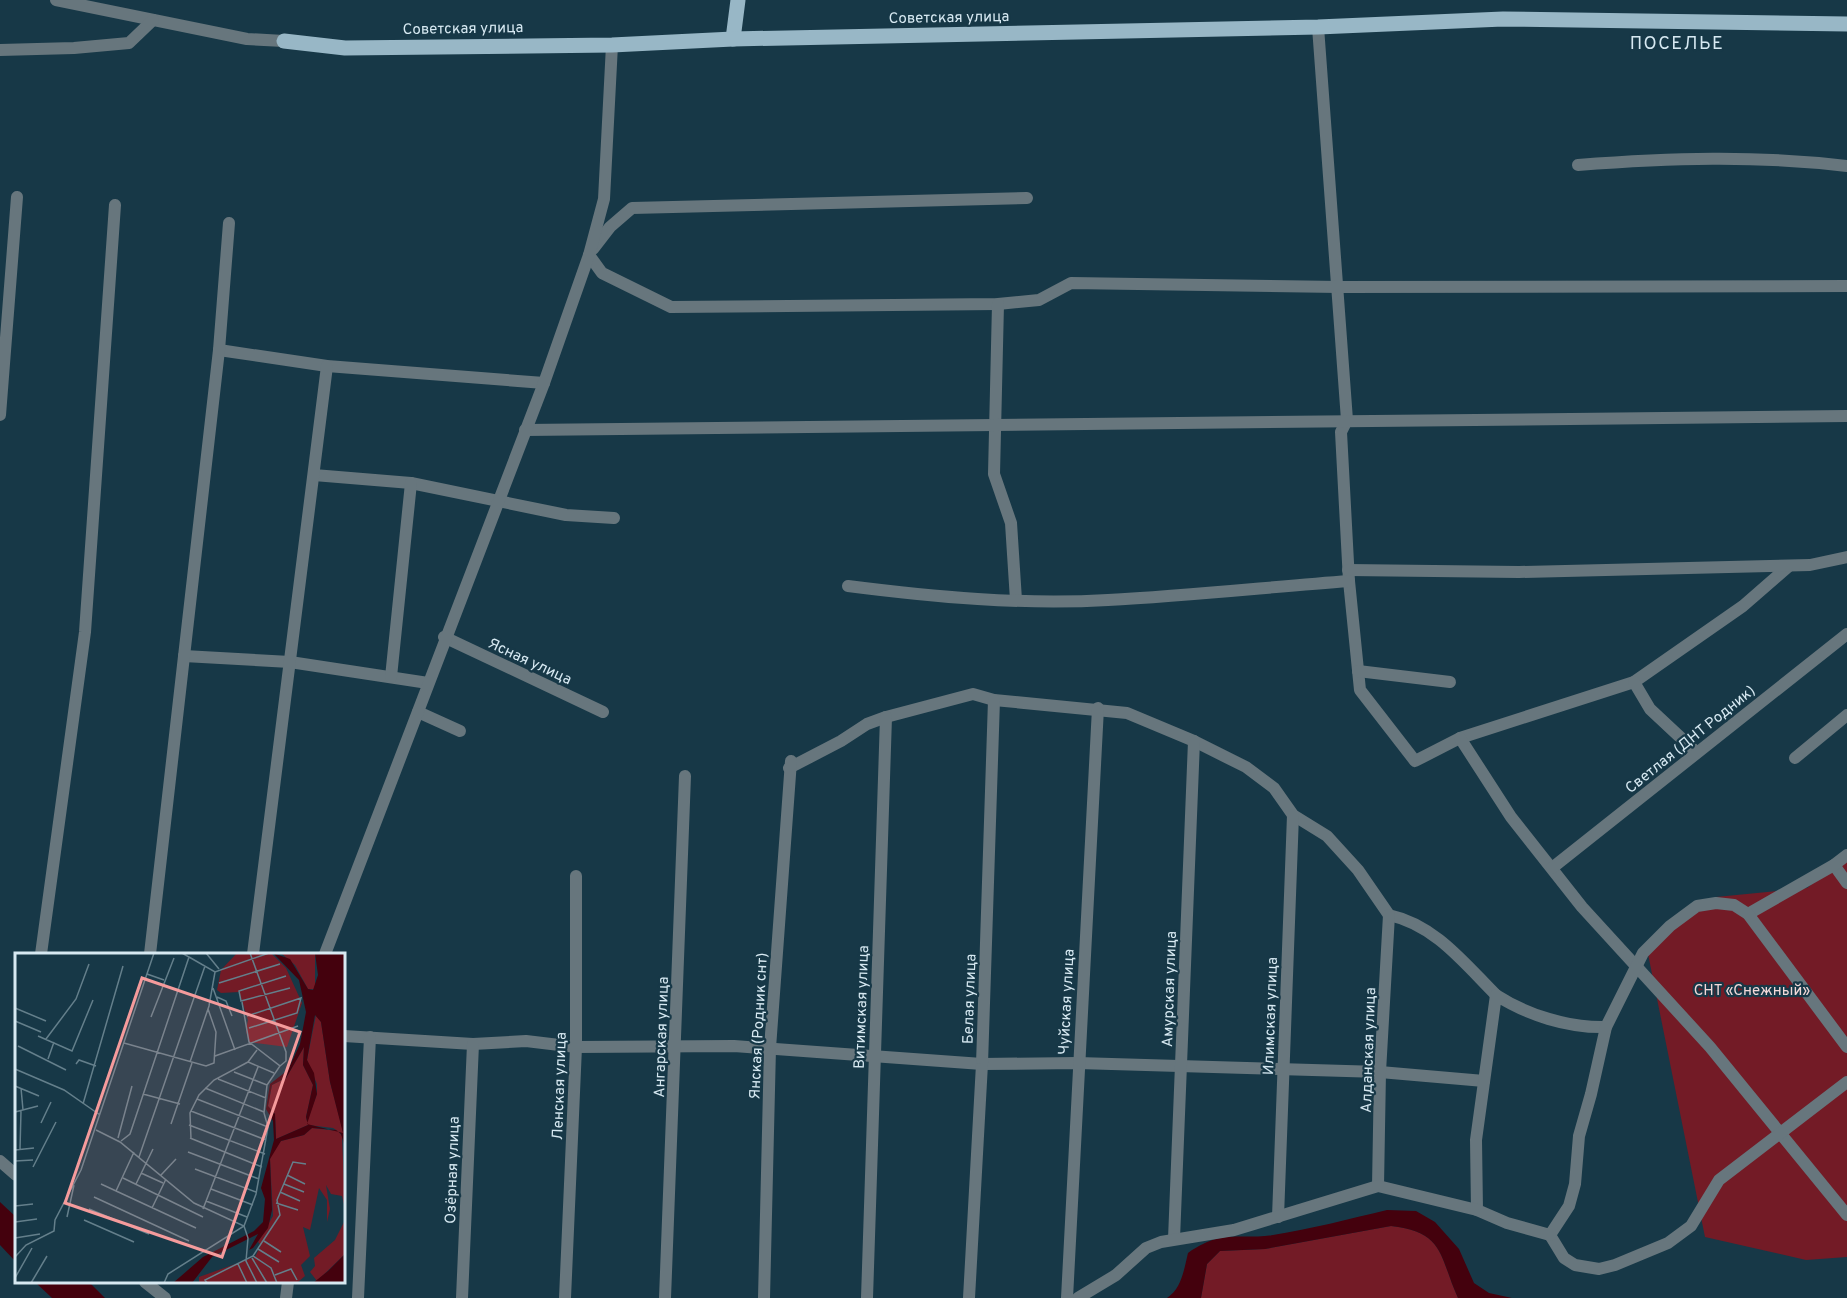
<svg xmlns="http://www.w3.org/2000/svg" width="1847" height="1298" font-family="Overpass,sans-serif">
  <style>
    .green { fill: #731b26 }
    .water { fill: #44010d }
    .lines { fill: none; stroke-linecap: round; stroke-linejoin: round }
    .minor { stroke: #67767d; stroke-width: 12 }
    .major { stroke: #98b7c6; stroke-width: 15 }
    .labels { text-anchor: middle; stroke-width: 4.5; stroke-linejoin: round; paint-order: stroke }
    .street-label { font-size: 15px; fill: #d7e9f2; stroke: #173847 }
    .park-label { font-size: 15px; fill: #f3d8d8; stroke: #173847 }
    .quarter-label { font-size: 18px; letter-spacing: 1.5px; fill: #d7e9f2; stroke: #173847 }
    .inset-road { fill: none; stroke: #647f8b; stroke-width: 1.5 }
    .view { fill: #f59b9c; fill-opacity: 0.15; stroke: #f59b9c; stroke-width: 3 }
    .inset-edge { fill: none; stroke: #d7e9f2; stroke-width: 3 }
  </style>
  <rect width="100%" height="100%" fill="#173847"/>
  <g class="green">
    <polygon points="1847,856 1847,1257 1806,1260 1705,1237 1647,949 1716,897 1807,888"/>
    <path d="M1391,1226C1445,1232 1439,1256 1458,1298H1201L1207,1264L1220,1251L1265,1249Z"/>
  </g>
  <g class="water">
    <polygon points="0,1202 16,1217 16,1262 0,1245"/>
    <path d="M1387,1210L1416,1211L1435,1222L1459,1249L1474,1283L1489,1293L1512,1298H1458C1439,1256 1445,1232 1391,1226L1265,1249L1220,1251L1207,1264L1201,1298H1167C1182,1288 1184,1269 1188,1253C1222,1229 1237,1240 1273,1235C1311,1229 1349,1219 1387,1210Z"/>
    <polygon points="35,1282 89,1282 105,1298 52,1298"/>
  </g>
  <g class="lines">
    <g class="minor">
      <polyline points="56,0 247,39 284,41"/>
      <polyline points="1318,27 1347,420 1341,432 1349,581 1360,690 1415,761 1460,738 1634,682 1743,606 1789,566"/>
      <polyline points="0,50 74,48 129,43 153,20"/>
      <path d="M1578,165C1668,158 1757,155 1847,166"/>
      <polyline points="593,249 610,227 632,208 1027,198"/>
      <polyline points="589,255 602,273 671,307 998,304 1039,300 1071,283 1339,287 1847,286"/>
      <polyline points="998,304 994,474 1011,523 1016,600"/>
      <polyline points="219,350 327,366 544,383"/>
      <polyline points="0,415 17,197"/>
      <polyline points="525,430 1847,416"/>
      <polyline points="314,475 411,483 566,515 614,518"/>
      <polyline points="1348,570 1519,572 1810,565 1847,557"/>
      <path d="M848,586C934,597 1021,605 1108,600C1188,596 1269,587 1349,581"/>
      <polyline points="444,637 603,712"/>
      <polyline points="184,656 290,662 428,683"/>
      <polyline points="1358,671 1450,682"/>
      <polyline points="391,677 411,483"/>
      <polyline points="1634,682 1650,709 1696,752"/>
      <polyline points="418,712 460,731"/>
      <polyline points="1460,738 1511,817 1582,907 1710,1047 1847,1215"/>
      <polyline points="1795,758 1847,715"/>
      <path d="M789,768L841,741L867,724L886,717L973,694L994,700L1127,713L1194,741L1246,767L1274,788L1293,815L1327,836L1358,870L1389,915C1435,925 1464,963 1496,995"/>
      <polyline points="1834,865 1847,883"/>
      <polyline points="1552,868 1847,634"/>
      <polyline points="1748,914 1834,865 1847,855"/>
      <polyline points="41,954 85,632 115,205"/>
      <polyline points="150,954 219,350 229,223"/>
      <polyline points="253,954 327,366"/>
      <polyline points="325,954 544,383 589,255 604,199 612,45"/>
      <polyline points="344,1036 473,1044 526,1041 576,1047 734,1046 982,1064 1078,1063 1380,1072 1484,1081"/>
      <polyline points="0,1161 16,1175"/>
      <polyline points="1378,1186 1380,1072 1389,915"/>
      <path d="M1477,1210L1476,1140L1496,995C1527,1015 1568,1028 1606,1027"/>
      <polyline points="1278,1217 1293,815"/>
      <polyline points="1550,1235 1564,1258 1575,1265 1599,1269 1615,1265 1668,1243 1691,1226 1719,1180 1847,1082"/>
      <polyline points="1174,1239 1194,741"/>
      <polyline points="145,1282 165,1298"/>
      <polyline points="286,1298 288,1282"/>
      <polyline points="358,1298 370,1037"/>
      <polyline points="462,1298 473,1044"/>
      <polyline points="565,1298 576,1047 576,876"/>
      <polyline points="665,1298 685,776"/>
      <polyline points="764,1298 770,1048 791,761"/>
      <polyline points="867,1298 886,717"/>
      <polyline points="969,1298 982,1064 994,700"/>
      <polyline points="1067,1298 1098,708"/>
      <polyline points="1078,1298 1116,1275 1146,1248 1161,1242 1234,1230 1378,1186 1477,1210 1507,1223 1550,1235 1569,1206 1575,1184 1579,1136 1591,1094 1606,1027 1643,953 1670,926 1697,906 1716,903 1734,905 1748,914 1847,1047"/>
    </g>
    <g class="major">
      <polyline points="733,39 738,0"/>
      <polyline points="284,41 345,48 612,45 733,39 1318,27 1503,19 1847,24"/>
    </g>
  </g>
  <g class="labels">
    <g class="street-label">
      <text transform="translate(949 17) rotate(-1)" y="5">Советская улица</text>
      <text transform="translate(463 28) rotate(-1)" y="5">Советская улица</text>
      <text transform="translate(530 661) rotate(25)" y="5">Ясная улица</text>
      <text transform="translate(1690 739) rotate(-39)" y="5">Светлая (ДНТ Родник)</text>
      <text transform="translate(1169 989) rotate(-88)" y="5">Амурская улица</text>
      <text transform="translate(969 999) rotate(-88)" y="5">Белая улица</text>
      <text transform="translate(1066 1002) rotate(-87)" y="5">Чуйская улица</text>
      <text transform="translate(861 1007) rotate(-88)" y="5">Витимская улица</text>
      <text transform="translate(1270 1016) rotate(-88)" y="5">Илимская улица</text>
      <text transform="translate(758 1026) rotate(-87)" y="5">Янская (Родник снт)</text>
      <text transform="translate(661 1037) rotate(-88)" y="5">Ангарская улица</text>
      <text transform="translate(1368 1050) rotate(-88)" y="5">Алданская улица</text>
      <text transform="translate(559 1086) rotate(-88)" y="5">Ленская улица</text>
      <text transform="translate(452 1170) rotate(-88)" y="5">Озёрная улица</text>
    </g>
    <g class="park-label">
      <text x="1752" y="995">СНТ «Снежный»</text>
    </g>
    <g class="quarter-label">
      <text x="1677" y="49">ПОСЕЛЬЕ</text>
    </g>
  </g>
  <g transform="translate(15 953)">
    <rect width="330" height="330" fill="#173847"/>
    <path d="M222,0H256L271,15L287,50L272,94L234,89L231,78L233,67L224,39L206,40L202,37L206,17ZM266,0H300V36H293L280,12ZM301,62L306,69L315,129L329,182L318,175L293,172L261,186L260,161L253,153L257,132L271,125L289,94L288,112L298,132L291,164L292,168L302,141V131L292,107ZM297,175L323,178L327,183L330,255L327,243L316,241L311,232L315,256L312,269V247L304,235L295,277L288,274L295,303L286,312L290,323L282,330H184V324L240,304L246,292L243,289L258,263L255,206L259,194L266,188L289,182ZM330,267V301L302,328L295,319L300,313L299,305L320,287Z" fill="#731b26"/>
    <path d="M258,0L275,6L293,36L298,37L303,22L300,0H330V194L326,181L321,177L297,175L289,182L266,188L255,206L257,257L253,275L238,295L234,297L243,281L197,304L177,330H158L188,304L239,278L248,269L250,246L246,235L259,187L258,168L251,156L255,131L273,117L285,91L291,59L284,27ZM300,62L306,69L315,129L328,180L292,171L302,141L299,120L292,107ZM289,94L288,112L298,132L291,164L293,172L261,186L260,161L253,153L257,132L271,125ZM330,301V330H298L313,318Z" fill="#44010d" fill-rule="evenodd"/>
    <path class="inset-road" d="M191,0L204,16M235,0L271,99V108L265,113M174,4L200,19L254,0M132,21L149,27M271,23L224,38L226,48L275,35M204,30L265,11M198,35L220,97M202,44L211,48L217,63M0,55L31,68M232,63L286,45L282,60L234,75M136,64L159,5M0,68L26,79M23,83L57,98L78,47M31,86L61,46L74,11M109,90L191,113L199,110L201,79L193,56M3,93L51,117M242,97L233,109L259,120M200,103L283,73M33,106L39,89M175,109L194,53L200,19M61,111L64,107L81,113M0,116L49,137L85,162M219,119L252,132M203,126L251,145M0,133L24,143M6,135L8,157M190,135L249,159M128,141L165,151M182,146L253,174M68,151L108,13M176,158L251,187M0,159L23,153M26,170L36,149M156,171L177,110M174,172L250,201M81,177L105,189L179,250L229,273L233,285L231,308L242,330M103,185L117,133M175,185L247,214M176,186L175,160L184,142L199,127L233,109M106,188L115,181L174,4L167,0M5,196L6,158M0,197L19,195M173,199L244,226M124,204L190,13M0,208L18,207M18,214L41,169M180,216L241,239M66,217L139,0M126,220L148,230M146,222L161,206M272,222L290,231M108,225L188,264M86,231L181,275M121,231L138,196M269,231L289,239M196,236L238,252M101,238L119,199M265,239L285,248M79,244L174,288M191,248L232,264M261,250L283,257M0,253L18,251M137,255L151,226M74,256L134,281M188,256L243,114M52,264L59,232M69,267L119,289M0,269L22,266M0,285L25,281M249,288L266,299M243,296L264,309M238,303L256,315L262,330M0,304L11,292L39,278L40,267L66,217M237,305L252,330M223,311L232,330M260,322L276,316L282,327M0,325L17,295M16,330L32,303M149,330L153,321L229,273L241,241L253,174L249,160L252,132L265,113L234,89L227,49M192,330L190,327L238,303L265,262L262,247L278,209L291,211"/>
    <path class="view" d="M127,25L285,79L207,304L50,250Z"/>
    <rect width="330" height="330" class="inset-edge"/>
  </g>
</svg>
